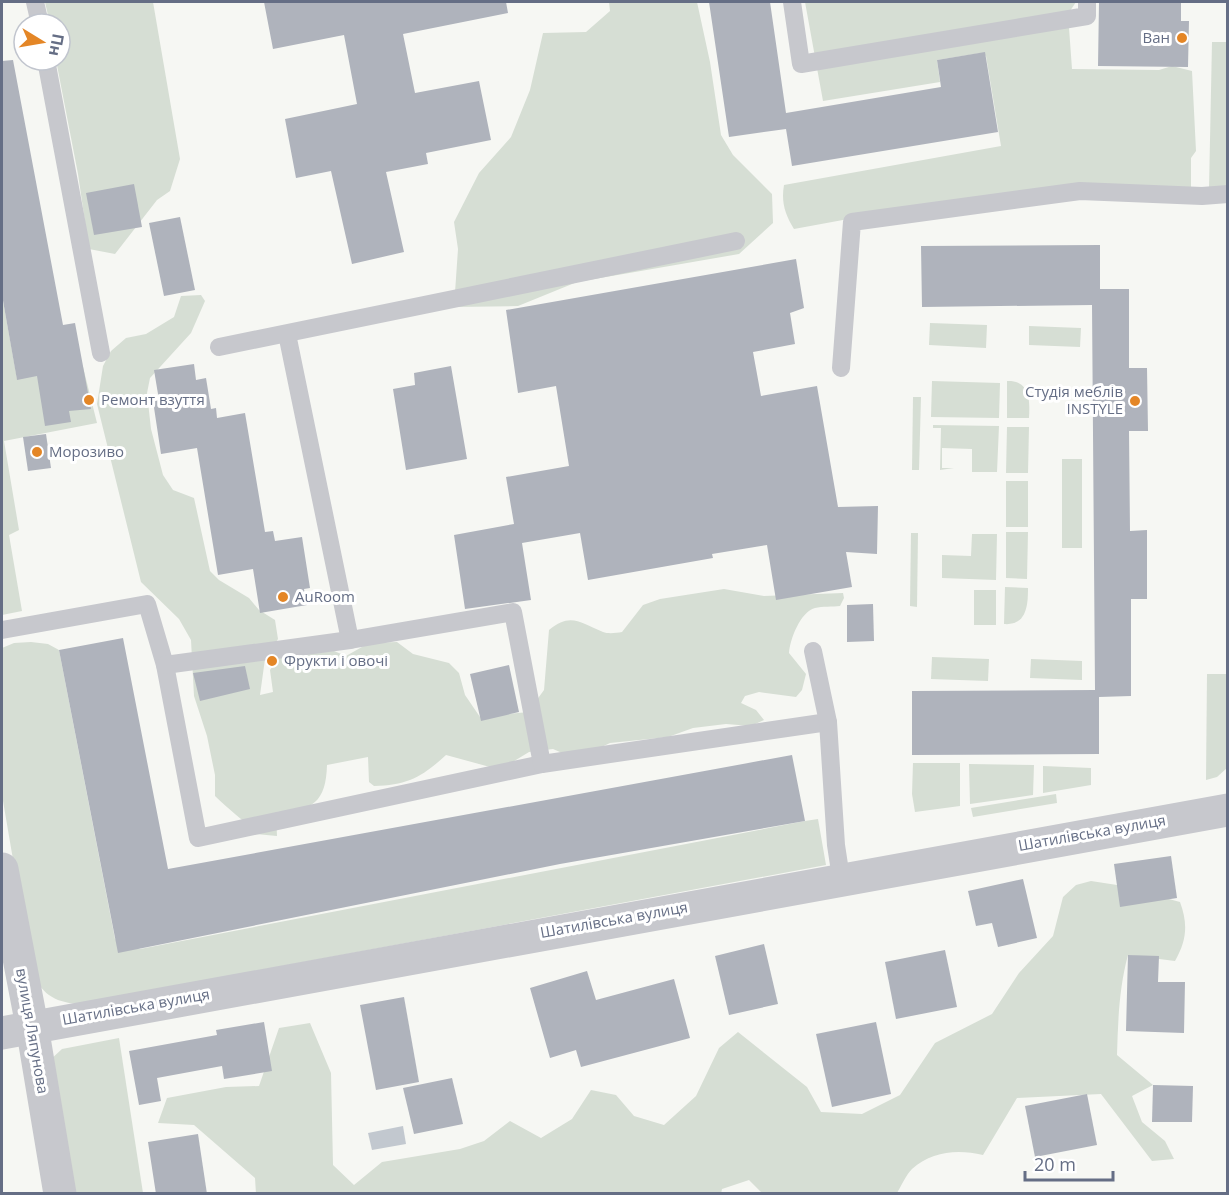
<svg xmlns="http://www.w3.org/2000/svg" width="1229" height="1195" font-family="'Open Sans',sans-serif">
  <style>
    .green { fill: #d6ded4 }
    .water { fill: #c2c8cf }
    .building { fill: #afb3bc }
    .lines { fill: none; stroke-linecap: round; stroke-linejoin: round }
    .service { stroke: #c7c8cd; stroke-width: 18 }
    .minor { stroke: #c7c8cd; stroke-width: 33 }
    .tertiary { stroke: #c7c8cd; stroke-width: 33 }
    .poi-dot { fill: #e48626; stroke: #fff; stroke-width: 2 }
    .labels { text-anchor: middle; stroke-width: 6; stroke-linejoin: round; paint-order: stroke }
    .poi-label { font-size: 15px; fill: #656e85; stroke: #fff; text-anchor: start }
    .street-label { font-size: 15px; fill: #656e85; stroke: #fff }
  </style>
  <rect width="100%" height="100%" fill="#f6f7f3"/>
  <g class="green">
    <polygon points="45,2 153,2 180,159 170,191 157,200 115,254 89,249 78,174 56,60 60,60 60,24 50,24"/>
    <polygon points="609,2 697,2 710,62 721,135 733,155 772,194 773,223 739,254 577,282 518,306 454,307 458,249 454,222 479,173 511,137 530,90 543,33 586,32 610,11"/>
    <path d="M805,2H1076L1068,14L1072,69L1159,70L1172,66L1192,71L1196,151L1191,158V191L870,215L794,229C785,214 781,202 784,185L1001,146L986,56L981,53L937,60L940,82L823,101Z"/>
    <polygon points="1212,42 1227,42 1227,189 1209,189"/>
    <polygon points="2,295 17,379 83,367 97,423 4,441 19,530 9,535 22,611 2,615"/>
    <path d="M201,295L205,301L191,333L150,378L147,393L151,429L163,475L173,490L194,498L210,571L219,580L249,598L259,610L275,620L278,639L265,659L260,695L273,692L270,670L281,654L334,651L346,656L369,643L397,642L413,654L449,663L459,673L465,695L480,717L528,712L544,690L549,630C571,612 580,623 603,632C608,634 616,633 622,632L643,605L660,599L724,589L764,596L843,593L844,598L840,606C833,607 822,606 815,608C800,612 790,640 789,653L806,674L802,690L796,697L759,692L745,696L741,703L756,710L764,720L751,726L726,724L693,728L668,737L610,743L576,759L553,749L529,752L511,763L490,767L446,755C422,777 408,785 374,786L369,782L368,757L327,765C326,802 313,811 276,812L277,836L256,834C243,819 229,810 215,796V775L207,736L194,696L191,640L179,619L141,582L97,404L103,366L111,351L126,338L146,334L174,317L181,296Z"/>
    <polygon points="930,323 987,325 986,348 929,345"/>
    <polygon points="1029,326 1081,328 1080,347 1029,345"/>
    <polygon points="932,381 1000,383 999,418 931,417"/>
    <path d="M1007,381C1030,380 1030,401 1029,418H1007Z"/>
    <polygon points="913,397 921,397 919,470 912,470"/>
    <polygon points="933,425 999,426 997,472 972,472 972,449 942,448 942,468 954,468 940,470 941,428 933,428"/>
    <polygon points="1007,427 1029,427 1028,473 1006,473"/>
    <rect x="1062" y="459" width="20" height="89"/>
    <rect x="1006" y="481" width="22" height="46"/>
    <polygon points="1006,532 1028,532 1027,579 1006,578"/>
    <polygon points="911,533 918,533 917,607 910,606"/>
    <polygon points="972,534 997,534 996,580 942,578 942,555 971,556"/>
    <path d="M1005,587L1028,588C1028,604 1027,626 1004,624Z"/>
    <rect x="974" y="590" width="22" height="35"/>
    <path d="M31,642L48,644L59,650L115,939L140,949L805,821L818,819L826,865L78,1004C53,1002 41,993 32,971L2,795V648L14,643Z"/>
    <polygon points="932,657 989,659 988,681 931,679"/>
    <polygon points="1031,659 1082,661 1082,680 1030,678"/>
    <polygon points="1207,674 1227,674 1228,767 1217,777 1206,780"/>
    <polygon points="913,763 960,763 960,806 915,812 912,794"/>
    <polygon points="969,764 1034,765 1033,795 970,804"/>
    <polygon points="1043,766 1091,768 1091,785 1043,793"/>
    <polygon points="1056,794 1057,803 973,817 971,808"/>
    <path d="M1091,881L1117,885L1180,902C1188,924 1187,940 1175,961L1128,955C1119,988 1118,1021 1117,1055L1153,1085L1132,1096L1142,1122L1165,1141L1174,1159L1152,1161L1101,1094L1017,1098L983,1155C958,1149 932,1151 912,1169C906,1175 901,1186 897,1193H762L749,1180L722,1189L721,1194H256L255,1178L194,1125L158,1123L167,1098L226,1087L259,1086L279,1028L310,1023L331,1073L333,1165L354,1185L382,1162L460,1149L484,1141L510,1121L541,1138L572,1119L591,1090L616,1095L634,1116L664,1125L696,1096L719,1048L738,1032L807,1087L821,1112L862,1114L900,1095L935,1043L992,1014L1019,973L1053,936L1063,897L1076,885Z"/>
    <polygon points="119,1038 143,1193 70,1193 49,1061 62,1049"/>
  </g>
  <polygon class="water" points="403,1126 406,1144 372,1150 368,1133"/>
  <g class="building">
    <polygon points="264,2 506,2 508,13 403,34 415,93 479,81 491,140 426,153 428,164 386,172 404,252 352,264 331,171 296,178 285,119 357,104 344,35 273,49"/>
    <polygon points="709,2 770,2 786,113 941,87 937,60 985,52 998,132 792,166 786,129 729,137"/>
    <polygon points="1099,2 1181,2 1181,21 1189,21 1188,67 1098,66"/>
    <polygon points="13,60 63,325 75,323 91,409 69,411 71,422 45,426 37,376 17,380 2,295 2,61"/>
    <polygon points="134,184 142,227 94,235 86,193"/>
    <polygon points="180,217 195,290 164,296 149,223"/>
    <polygon points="1100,245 1100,289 1129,289 1129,368 1147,368 1148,431 1129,431 1130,531 1147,530 1147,599 1131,599 1131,696 1099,697 1099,754 912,755 912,691 1095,690 1092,305 922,307 921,246"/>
    <polygon points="796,259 804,308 790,313 795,344 753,352 761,396 817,386 838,507 878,506 877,554 846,552 852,587 776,600 767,545 712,554 713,558 588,580 580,533 522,543 531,600 465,609 454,535 514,524 506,477 569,466 556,386 518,393 506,310"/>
    <polygon points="194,364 196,380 206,378 211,409 216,408 217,418 245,413 265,532 273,531 275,541 302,537 310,588 304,589 307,605 260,613 253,569 218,575 197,448 161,454 153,401 159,400 154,370"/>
    <polygon points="451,366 467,459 406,470 393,389 415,385 414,373"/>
    <polygon points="46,434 51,468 28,471 23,437"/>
    <polygon points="873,604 874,641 847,642 847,605"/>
    <polygon points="123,638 168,869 792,755 805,821 560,864 118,953 59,650"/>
    <polygon points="509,665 519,712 481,721 470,674"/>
    <polygon points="245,666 250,689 200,701 193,673"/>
    <polygon points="1171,856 1177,898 1120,907 1114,864"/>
    <polygon points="1023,879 1037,938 998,947 992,923 976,926 968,891"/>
    <polygon points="764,944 778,1004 729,1015 715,956"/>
    <polygon points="945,950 957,1007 896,1019 885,962"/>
    <polygon points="1128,955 1159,956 1158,982 1185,982 1184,1033 1126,1031"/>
    <polygon points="587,971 596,1000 674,979 690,1038 581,1067 576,1050 550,1058 530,988"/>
    <polygon points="404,997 419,1082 376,1090 360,1005"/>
    <polygon points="264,1022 272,1071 224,1079 222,1066 157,1078 161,1101 139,1105 129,1051 217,1035 216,1030"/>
    <polygon points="876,1022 891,1094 832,1107 816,1034"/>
    <polygon points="452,1078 463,1124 414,1134 403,1088"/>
    <polygon points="1153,1085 1193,1086 1192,1122 1152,1122"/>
    <polygon points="1087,1094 1097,1145 1035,1157 1025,1106"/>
    <polygon points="198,1134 207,1194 156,1194 148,1142"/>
  </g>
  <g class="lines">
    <g class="service">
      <polyline points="35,2 40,24"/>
      <polyline points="792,2 801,64 1087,16 1087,2"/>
      <polyline points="46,60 101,353"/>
      <polyline points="287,334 350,640"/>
      <polyline points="219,347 736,241"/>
      <polyline points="841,368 852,222 1080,191 1202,196 1228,194"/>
      <polyline points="2,630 147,604 165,665 198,838 542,764 828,722"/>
      <polyline points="813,651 828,722 836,845 841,878"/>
      <polyline points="165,665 350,640 513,612 542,764"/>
    </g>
    <polyline class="minor" points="32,1026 60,1194"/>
    <g class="tertiary">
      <polyline points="2,869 32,1026"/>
      <polyline points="2,1033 1228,810"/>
    </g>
  </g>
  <g class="poi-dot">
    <circle cx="1182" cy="38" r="6"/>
    <circle cx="89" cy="400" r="6"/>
    <circle cx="1135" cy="401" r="6"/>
    <circle cx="37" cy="452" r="6"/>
    <circle cx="283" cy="597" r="6"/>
    <circle cx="272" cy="661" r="6"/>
  </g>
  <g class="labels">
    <g class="poi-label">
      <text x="1170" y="43" text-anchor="end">Ван</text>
      <text x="1123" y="397" text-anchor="end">Студія меблів<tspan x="1123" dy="17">INSTYLE</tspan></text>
      <text x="101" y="405">Ремонт взуття</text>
      <text x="49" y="457">Морозиво</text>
      <text x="295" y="602">AuRoom</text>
      <text x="284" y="666">Фрукти і овочі</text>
    </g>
    <g class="street-label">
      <text transform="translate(1092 833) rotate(-10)" y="5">Шатилівська вулиця</text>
      <text transform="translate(614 920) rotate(-10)" y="5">Шатилівська вулиця</text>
      <text transform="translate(136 1007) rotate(-10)" y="5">Шатилівська вулиця</text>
      <text transform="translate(32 1031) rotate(80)" y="5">вулиця Ляпунова</text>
    </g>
  </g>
  <rect width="1229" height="1195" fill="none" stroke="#656e85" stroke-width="6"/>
  <g transform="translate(42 42) rotate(101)"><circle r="28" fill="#ffffff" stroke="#c1c5ce" stroke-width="1.5"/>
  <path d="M0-4.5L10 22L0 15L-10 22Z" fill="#e48626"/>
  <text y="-9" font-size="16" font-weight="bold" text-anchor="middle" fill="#656e85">Пн</text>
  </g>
  <path d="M1025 1171v9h88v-9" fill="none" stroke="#656e85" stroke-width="3"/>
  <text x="1034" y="1171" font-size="18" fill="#656e85" stroke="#ffffff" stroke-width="4.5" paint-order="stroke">20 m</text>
</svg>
